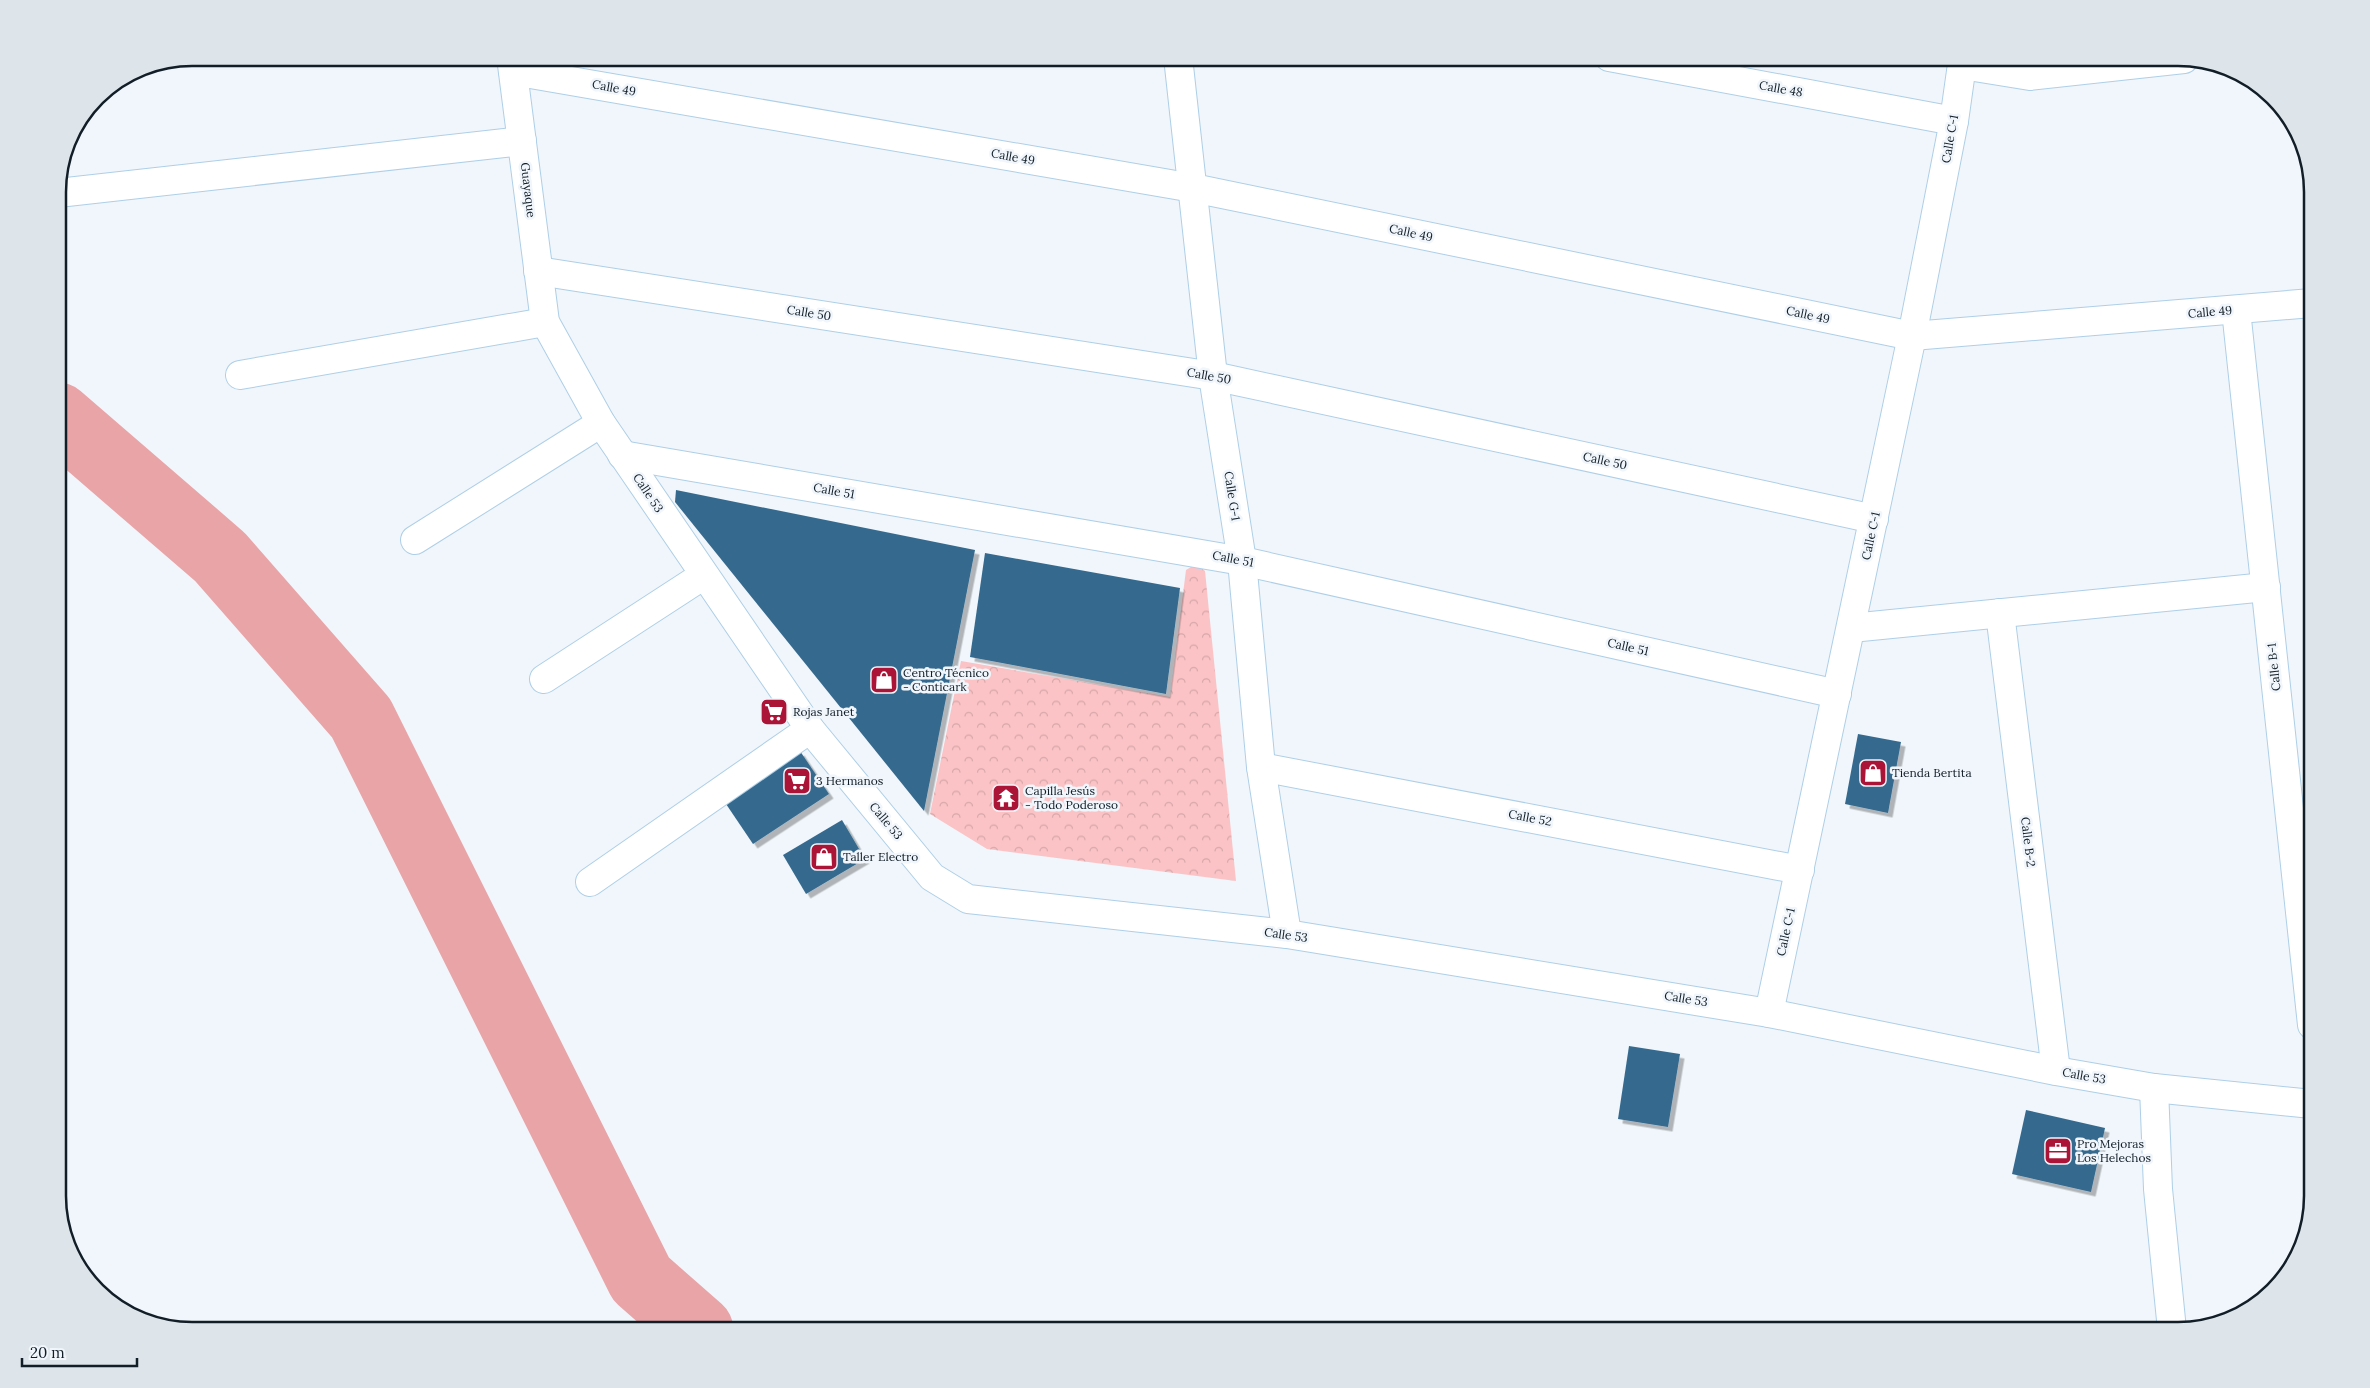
<svg xmlns="http://www.w3.org/2000/svg" width="2370" height="1388" font-family="Lora,serif">
  <style>
    .park { fill: url(#park-crowns) }
    .lines { fill: none; stroke-linecap: round; stroke-linejoin: round }
    .river { stroke: #e9a4a7; stroke-width: 69 }
    .building { fill: #356a8e; filter: url(#shadow) }
    .street-casing { stroke: #aecfe7; stroke-width: 30 }
    .street { stroke: #fff; stroke-width: 28 }
    .labels { text-anchor: middle; stroke-width: 5; stroke-linejoin: round; paint-order: stroke }
    .street-label { font-size: 12px; fill: #121e27; stroke: #f0f6fb }
    .poi-label { font-size: 12px; fill: #121e27; stroke: #f0f6fb; text-anchor: start }
    .rim { fill: none; stroke: #121e27; stroke-width: 2.5 }
  </style>
  <defs>
    <pattern id="park-crowns" width="20" height="18" patternUnits="userSpaceOnUse" patternTransform="scale(1.25)"><rect width="20" height="18" fill="#fbc3c5"/><path d="M2 6a3 3 0 1 1 6 0M12 15a3 3 0 1 1 6 0" fill="none" stroke="#d6a7a9"/></pattern>
    <filter id="shadow"><feDropShadow dx="4.5" dy="4.5" stdDeviation="0" flood-color="#0004"/></filter>
  </defs>
  <rect width="100%" height="100%" fill="#f0f6fb"/>
  <polygon class="park" points="1196,564 1205,571 1236,881 987,849 930,814 961,661 1170,697 1186,570"/>
  <g class="lines">
    <polyline class="river" points="58,417 220,557 361,718 641,1279 699,1330"/>
  </g>
  <g class="building">
    <polygon points="676,490 975,550 924,811 675,502"/>
    <polygon points="985,553 1180,588 1166,694 970,657"/>
    <polygon points="1858,734 1901,742 1888,813 1845,804"/>
    <polygon points="800,751 829,794 753,844 724,801"/>
    <polygon points="842,820 865,859 806,894 783,855"/>
    <polygon points="1629,1046 1680,1054 1668,1127 1618,1119"/>
    <polygon points="2026,1110 2105,1128 2091,1192 2012,1174"/>
  </g>
  <g class="lines">
    <defs>
      <g id="street">
        <polyline points="511,57 545,322 601,423 810,729 932,877 968,899 1287,934 1769,1013 2056,1071 2154,1088 2312,1104"/>
        <polyline points="1178,57 1213,376 1242,561 1261,767 1287,934"/>
        <polyline points="1609,57 1954,121"/>
        <polyline points="1962,65 2030,76 2184,59"/>
        <polyline points="513,71 1193,188 1912,336 2312,303"/>
        <polyline points="58,193 522,141"/>
        <polyline points="538,271 1213,376 1874,519"/>
        <polyline points="2236,310 2312,1025"/>
        <polyline points="240,375 545,322"/>
        <polyline points="622,455 1242,561 1837,694"/>
        <polyline points="415,540 601,423"/>
        <polyline points="2000,613 2056,1071"/>
        <polyline points="1851,628 2266,587"/>
        <polyline points="544,679 704,575"/>
        <polyline points="1261,767 1800,870"/>
        <polyline points="590,882 810,729"/>
        <polyline points="1769,1013 1912,336 1954,121 1963,57"/>
        <polyline points="2154,1088 2158,1189 2172,1330"/>
      </g>
    </defs>
    <use href="#street" class="street-casing"/>
    <use href="#street" class="street"/>
  </g>
  <defs>
    <symbol id="shop-square" viewBox="-11 -11 22 22"><rect x="-9" y="-9" width="18" height="18" rx="4" fill="#ab1437" stroke="#f0f6fb"/><path d="M-5-2.5h2.3a2.7 3.5 0 0 1 5.4 0H5L5.5 6h-11ZM-1.5-2.5h3a1.5 2.3 0 0 0-3 0Z" fill="#fff"/></symbol>
    <symbol id="supermarket-square" viewBox="-11 -11 22 22"><rect x="-9" y="-9" width="18" height="18" rx="4" fill="#ab1437" stroke="#f0f6fb"/><path d="M-6-5.5h2.5l.6 2H6L4.5 2H-2.5L-4.4-4H-6ZM-1.5 3.2a1.3 1.3 0 1 0 .1 0ZM3 3.2a1.3 1.3 0 1 0 .1 0Z" fill="#fff"/></symbol>
    <symbol id="temple-square" viewBox="-11 -11 22 22"><rect x="-9" y="-9" width="18" height="18" rx="4" fill="#ab1437" stroke="#f0f6fb"/><path d="M0-6L5-2H3V0L6.5 2.5H4V6H1.5V3h-3V6H-4V2.5H-6.5L-3 0V-2H-5Z" fill="#fff"/></symbol>
    <symbol id="office-square" viewBox="-11 -11 22 22"><rect x="-9" y="-9" width="18" height="18" rx="4" fill="#ab1437" stroke="#f0f6fb"/><path d="M-6-3h4V-5.5h4V-3h4V5H-6ZM-1-4.5V-3h2v-1.5ZM-6 0V1H6V0Z" fill="#fff"/></symbol>
  </defs>
  <g fill-rule="evenodd">
    <use href="#shop-square" x="868" y="664" width="32" height="32"/>
    <use href="#supermarket-square" x="758" y="696" width="32" height="32"/>
    <use href="#shop-square" x="1857" y="757" width="32" height="32"/>
    <use href="#supermarket-square" x="781" y="765" width="32" height="32"/>
    <use href="#temple-square" x="990" y="782" width="32" height="32"/>
    <use href="#shop-square" x="808" y="841" width="32" height="32"/>
    <use href="#office-square" x="2042" y="1135" width="32" height="32"/>
  </g>
  <g class="labels">
    <g class="street-label">
      <text transform="translate(614 88) rotate(10)" y="4">Calle 49</text>
      <text transform="translate(1781 89) rotate(10)" y="4">Calle 48</text>
      <text transform="translate(1950 139) rotate(-80)" y="4">Calle C-1</text>
      <text transform="translate(1013 157) rotate(10)" y="4">Calle 49</text>
      <text transform="translate(528 190) rotate(83)" y="4">Guayaque</text>
      <text transform="translate(1411 233) rotate(12)" y="4">Calle 49</text>
      <text transform="translate(2210 312) rotate(-5)" y="4">Calle 49</text>
      <text transform="translate(809 313) rotate(9)" y="4">Calle 50</text>
      <text transform="translate(1808 315) rotate(12)" y="4">Calle 49</text>
      <text transform="translate(1209 376) rotate(10)" y="4">Calle 50</text>
      <text transform="translate(1605 461) rotate(12)" y="4">Calle 50</text>
      <text transform="translate(834 491) rotate(10)" y="4">Calle 51</text>
      <text transform="translate(648 493) rotate(56)" y="4">Calle 53</text>
      <text transform="translate(1232 496) rotate(81)" y="4">Calle G-1</text>
      <text transform="translate(1871 536) rotate(-78)" y="4">Calle C-1</text>
      <text transform="translate(1233 559) rotate(11)" y="4">Calle 51</text>
      <text transform="translate(1628 647) rotate(13)" y="4">Calle 51</text>
      <text transform="translate(2274 667) rotate(-96)" y="4">Calle B-1</text>
      <text transform="translate(1530 818) rotate(11)" y="4">Calle 52</text>
      <text transform="translate(886 821) rotate(50)" y="4">Calle 53</text>
      <text transform="translate(2028 842) rotate(83)" y="4">Calle B-2</text>
      <text transform="translate(1786 932) rotate(-78)" y="4">Calle C-1</text>
      <text transform="translate(1286 935) rotate(8)" y="4">Calle 53</text>
      <text transform="translate(1686 999) rotate(9)" y="4">Calle 53</text>
      <text transform="translate(2084 1076) rotate(10)" y="4">Calle 53</text>
    </g>
    <g class="poi-label">
      <text x="903" y="677">Centro Técnico<tspan x="903" dy="14">- Conticark</tspan></text>
      <text x="793" y="716">Rojas Janet</text>
      <text x="1892" y="777">Tienda Bertita</text>
      <text x="816" y="785">3 Hermanos</text>
      <text x="1025" y="795">Capilla Jesús<tspan x="1025" dy="14">- Todo Poderoso</tspan></text>
      <text x="843" y="861">Taller Electro</text>
      <text x="2077" y="1148">Pro Mejoras<tspan x="2077" dy="14">Los Helechos</tspan></text>
    </g>
  </g>
  <path d="M0 0H2370V1388H0ZM192 66H2178A126 126 0 0 1 2304 192V1196A126 126 0 0 1 2178 1322H192A126 126 0 0 1 66 1196V192A126 126 0 0 1 192 66Z" fill="#dee5ea" fill-rule="evenodd"/>
  <path class="rim" d="M192 66H2178A126 126 0 0 1 2304 192V1196A126 126 0 0 1 2178 1322H192A126 126 0 0 1 66 1196V192A126 126 0 0 1 192 66Z"/>
  <path d="M22 1358v8h115v-8" fill="none" stroke="#121e27" stroke-width="2.5"/>
  <text x="30" y="1358" font-size="15" fill="#121e27" stroke="#f0f6fb" stroke-width="4" paint-order="stroke">20 m</text>
</svg>
